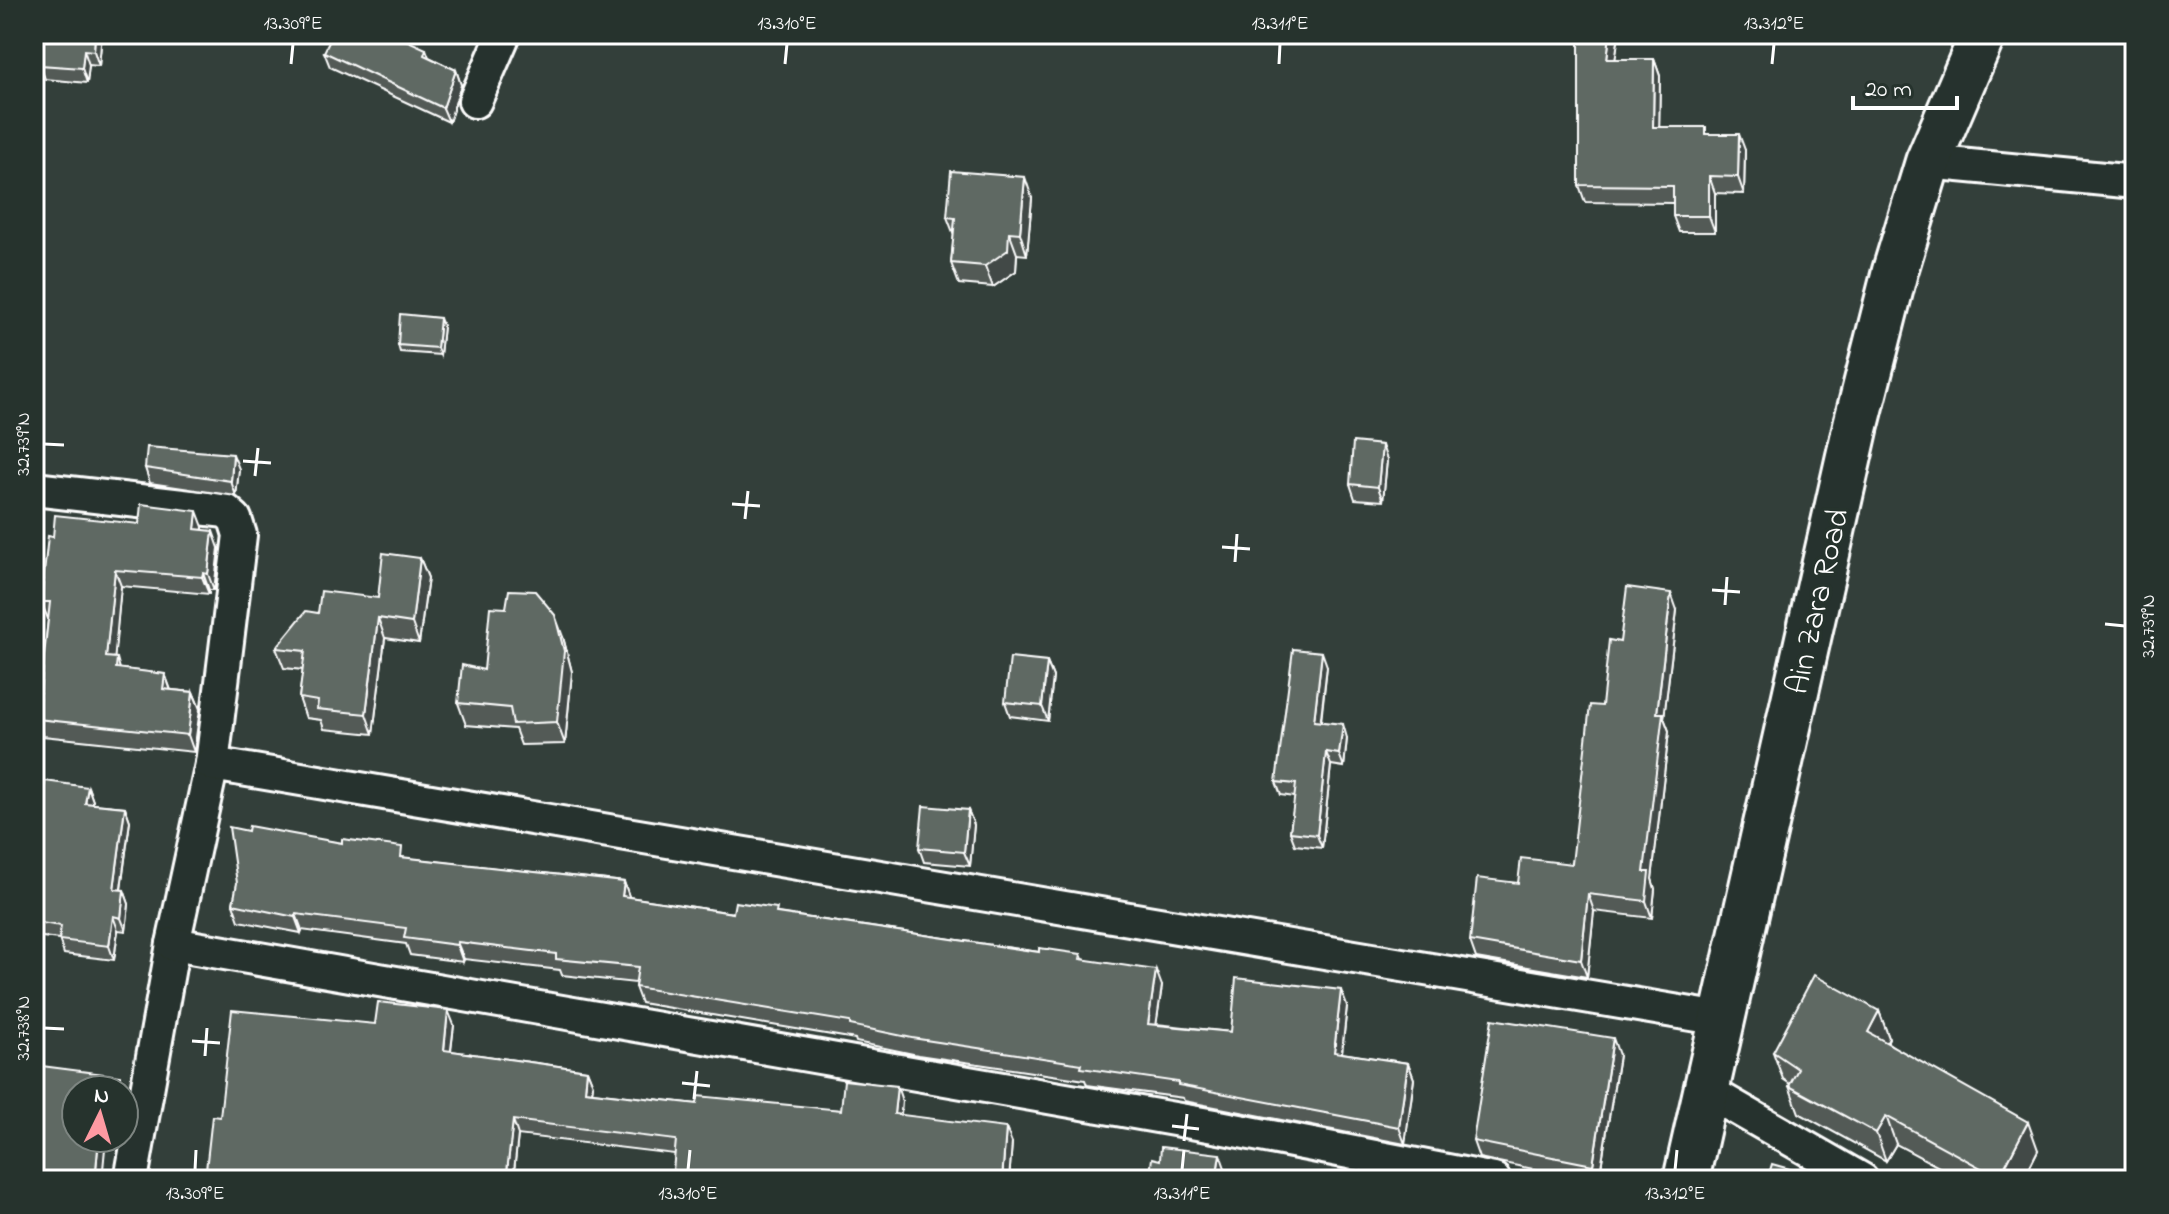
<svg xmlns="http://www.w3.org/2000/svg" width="2169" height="1214" font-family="'Indie Flower',sans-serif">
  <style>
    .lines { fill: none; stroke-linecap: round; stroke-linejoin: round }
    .street-casing { stroke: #fff; stroke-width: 38 }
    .primary-casing { stroke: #fff; stroke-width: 50 }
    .street { stroke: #26332d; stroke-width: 32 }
    .primary { stroke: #26332d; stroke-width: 44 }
    .wall { fill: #525a56; stroke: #fff; stroke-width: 2 }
    .shaded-wall { fill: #424a46; stroke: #fff; stroke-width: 2 }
    .building { fill: #5f6964; stroke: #fff; stroke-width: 2 }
    .ticks { fill: none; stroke: #fff; stroke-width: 3 }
    .labels { text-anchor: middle; stroke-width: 7; stroke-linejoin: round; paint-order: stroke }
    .street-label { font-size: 32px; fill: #fff; stroke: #26332d }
    .neatline { fill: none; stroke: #fff; stroke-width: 3 }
    .ticks-label { font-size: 20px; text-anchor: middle; fill: #fff }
  </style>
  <rect width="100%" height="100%" fill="#333f3a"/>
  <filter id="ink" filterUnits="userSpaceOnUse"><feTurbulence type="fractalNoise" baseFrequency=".0125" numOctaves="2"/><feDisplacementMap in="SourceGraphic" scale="16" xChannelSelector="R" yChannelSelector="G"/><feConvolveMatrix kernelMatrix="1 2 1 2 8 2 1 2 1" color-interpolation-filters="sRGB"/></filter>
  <g filter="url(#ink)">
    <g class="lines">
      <defs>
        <g id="street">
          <polyline points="475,101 504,34"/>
          <polyline points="1928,162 2135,182"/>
          <polyline points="34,489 226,511 235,519 240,535 212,764 173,944 131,1180"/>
          <polyline points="212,764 1721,1019"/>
          <polyline points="173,944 1214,1126 1494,1180"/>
          <polyline points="1707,1091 1862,1180"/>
        </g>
        <polyline id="primary" points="1686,1180 1856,425 1895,271 1928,162 1983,34"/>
      </defs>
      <use href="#street" class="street-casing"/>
      <use href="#primary" class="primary-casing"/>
      <use href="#street" class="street"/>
      <use href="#primary" class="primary"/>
    </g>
    <g class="wall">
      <polygon points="102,34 99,66 89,65 87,83 45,79 40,65"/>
      <polygon points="1579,34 1619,34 1615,59 1654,59 1660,76 1659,127 1708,134 1745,150 1744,194 1715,193 1715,232 1679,232 1673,216 1673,203 1585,202 1579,185"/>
      <polygon points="426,49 429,57 456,70 461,85 449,122 330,67 324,52"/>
      <polygon points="1032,198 1027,255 1017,254 1016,271 993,287 959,284 951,263 954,235 947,217"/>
      <polygon points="443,326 440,355 400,352 398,345"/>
      <polygon points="1387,460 1383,501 1355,499 1350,484"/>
      <polygon points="145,468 239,469 236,496 150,483"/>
      <polygon points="203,527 203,530 219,548 214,590 209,590 209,594 121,586 114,658 117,658 120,669 165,674 171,690 193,692 200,709 194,752 43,736 37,719 48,619 41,602 53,537"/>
      <polygon points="420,558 428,578 419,643 385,638 373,734 324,729 321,720 306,718 299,698 303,670 284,668 276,648 378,598"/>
      <polygon points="1677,610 1664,718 1669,731 1652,879 1655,889 1652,918 1594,911 1587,977 1476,958 1470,941 1518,883 1572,864 1602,706 1620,642"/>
      <polygon points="563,637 572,672 565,744 521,745 515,729 466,725 458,703 484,670"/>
      <polygon points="1047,662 1053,677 1048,721 1010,716 1005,702"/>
      <polygon points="1327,666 1321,722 1347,738 1344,767 1331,765 1322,848 1295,845 1290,832 1295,797 1281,795 1276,782"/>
      <polygon points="88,787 93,801 92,804 125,807 130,821 121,890 124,890 129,904 126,931 118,930 114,960 64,954 59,939 34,936 34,934 35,876 34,876 34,820 40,821"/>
      <polygon points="968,810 974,825 970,866 924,862 919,848"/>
      <polygon points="248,831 342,843 406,858 624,882 629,897 733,913 778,913 1039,952 1081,954 1083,959 1162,986 1156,1024 1231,1032 1347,1006 1342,1053 1408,1063 1414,1079 1405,1144 1184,1101 1183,1098 1087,1085 1085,1080 918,1055 856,1042 855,1039 641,1003 635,987 636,983 562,975 560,970 464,959 463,962 410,955 406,944 302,930 301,933 239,921 233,904"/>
      <polygon points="1879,1011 1889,1038 1887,1042 2038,1150 2023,1180 1963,1180 1896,1144 1886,1161 1799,1113 1789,1086 1790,1084 1783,1079 1773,1052"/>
      <polygon points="375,1024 454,1025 451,1051 587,1070 593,1085 592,1092 697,1104 841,1110 902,1101 901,1115 1012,1143 1009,1180 676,1180 673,1171 675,1154 518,1135 513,1180 209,1180 206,1170 220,1117"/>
      <polygon points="1619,1055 1599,1180 1587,1180 1479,1158 1473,1141"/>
    </g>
    <g class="shaded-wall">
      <polygon points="95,34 102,34 99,66 94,51"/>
      <polygon points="1610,34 1619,34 1613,75 1607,59"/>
      <polygon points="84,50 89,65 87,83 82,68"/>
      <polygon points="1654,59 1660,76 1659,144 1653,127"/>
      <polygon points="456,70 461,85 449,122 443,108"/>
      <polygon points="1739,134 1745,150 1744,194 1738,177"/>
      <polygon points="1709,176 1715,193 1715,232 1709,216"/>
      <polygon points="1025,177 1032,198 1027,255 1020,233"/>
      <polygon points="1009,232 1017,254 1016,271 993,287 985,266"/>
      <polygon points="440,318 443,326 440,355 437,348"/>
      <polygon points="1382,445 1387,460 1383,501 1378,487"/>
      <polygon points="233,454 239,469 236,496 231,481"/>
      <polygon points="197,511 203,527 201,546 195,529"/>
      <polygon points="213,531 219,548 214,590 208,574"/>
      <polygon points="420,558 428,578 419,643 412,623"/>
      <polygon points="115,570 121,586 113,674 106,657"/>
      <polygon points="203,573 209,590 209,594 202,577"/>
      <polygon points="1671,593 1677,610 1664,718 1669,731 1652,879 1655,889 1652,918 1646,901 1644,872 1657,713"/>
      <polygon points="555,615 563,637 572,672 565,744 557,722"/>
      <polygon points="378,618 385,638 373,734 366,714"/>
      <polygon points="1322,652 1327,666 1319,734 1314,721"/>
      <polygon points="1047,662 1053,677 1048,721 1042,706"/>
      <polygon points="165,674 171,691 163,689"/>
      <polygon points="193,692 200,709 194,752 188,735"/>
      <polygon points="1343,724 1347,738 1344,767 1339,754"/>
      <polygon points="1326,752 1331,765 1322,848 1317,835"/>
      <polygon points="88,787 93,801 90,817 85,803"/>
      <polygon points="125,807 130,821 119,903 114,889"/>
      <polygon points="968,810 974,825 970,866 964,852"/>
      <polygon points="624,882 630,899 622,896"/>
      <polygon points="124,890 129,904 126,931 121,918"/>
      <polygon points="1588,894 1594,911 1587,977 1581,960"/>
      <polygon points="296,914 302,930 301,933 295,917"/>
      <polygon points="113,916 118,930 114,960 109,946"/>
      <polygon points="457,942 464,959 463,962 457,945"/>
      <polygon points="1156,970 1162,986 1154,1040 1148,1024"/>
      <polygon points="1341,990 1347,1006 1340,1069 1334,1052"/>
      <polygon points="448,1010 454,1025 449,1065 444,1050"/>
      <polygon points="1879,1011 1889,1038 1878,1059 1868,1032"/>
      <polygon points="1613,1038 1619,1055 1599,1180 1598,1180 1593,1165"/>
      <polygon points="1408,1063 1414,1079 1405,1144 1399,1127"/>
      <polygon points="587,1070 593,1085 590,1106 585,1091"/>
      <polygon points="120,1076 126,1090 124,1105 124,1090 119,1090"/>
      <polygon points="897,1086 902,1101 899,1129 894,1114"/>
      <polygon points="1886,1116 1896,1144 1886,1161 1876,1133"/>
      <polygon points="513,1120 518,1135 513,1180 506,1180"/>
      <polygon points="2028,1122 2038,1150 2023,1180 2000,1180 1999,1178"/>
      <polygon points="1006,1128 1012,1143 1009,1180 1002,1180"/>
      <polygon points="99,1138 106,1138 102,1180 95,1180"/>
      <polygon points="1220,1154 1225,1168 1223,1180 1216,1180"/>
    </g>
    <g class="building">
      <polygon points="42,34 95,34 94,51 84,50 82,68 40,65"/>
      <polygon points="333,34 393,34 426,49 424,55 456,70 443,108 324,52"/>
      <polygon points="1579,34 1610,34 1607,59 1654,59 1653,127 1706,127 1706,134 1739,134 1738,177 1709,176 1709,216 1673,216 1673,186 1579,185"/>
      <polygon points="951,171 1025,177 1020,233 1009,232 1008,250 985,266 951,263 955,218 947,217"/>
      <polygon points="400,314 440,318 437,348 398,345"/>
      <polygon points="1353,442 1382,445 1378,487 1350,484"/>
      <polygon points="147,447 233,454 231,481 145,468"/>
      <polygon points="141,504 197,511 195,529 213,531 208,574 203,573 202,577 115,570 106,657 117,658 116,668 165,674 163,689 193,692 188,735 37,719 50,602 41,602 48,536 53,537 55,515 139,524"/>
      <polygon points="383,553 420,558 412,623 378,618 366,714 317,709 318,701 299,698 305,651 276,648 306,611 318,613 321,591 378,598"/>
      <polygon points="1627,587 1671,593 1657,713 1663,713 1644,872 1649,872 1646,901 1588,894 1581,960 1470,941 1477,878 1518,883 1521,858 1572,864 1590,705 1602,706 1609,640 1620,642"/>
      <polygon points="509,590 535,591 555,615 564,651 557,722 513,724 510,708 458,703 462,665 484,670 490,607 506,608"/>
      <polygon points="1293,649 1322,652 1314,721 1343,724 1339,754 1326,752 1317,835 1290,832 1296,784 1276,782"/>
      <polygon points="1010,658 1047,662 1042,706 1005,702"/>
      <polygon points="45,781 88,787 85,803 125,807 114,889 124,890 121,918 113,916 109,946 59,940 61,926 34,922 34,885 37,863 34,863 34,820 40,821"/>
      <polygon points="923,806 968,810 964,852 919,848"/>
      <polygon points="249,826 342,843 342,839 402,847 401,857 624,882 622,896 733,913 735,902 777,908 776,913 1039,952 1039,948 1081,954 1080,959 1156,970 1148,1024 1231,1032 1236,978 1341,990 1334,1052 1408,1063 1399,1127 1178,1085 1178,1082 1081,1068 1082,1064 912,1038 850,1025 850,1022 635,987 638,967 556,959 556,954 457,942 457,945 404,938 406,928 296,914 295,917 233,904 237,883 229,827 248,831"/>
      <polygon points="1814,975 1879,1011 1868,1032 2028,1122 1999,1178 1886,1116 1876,1133 1789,1086 1798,1069 1773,1052"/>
      <polygon points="378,1002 448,1010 444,1050 587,1070 585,1091 697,1104 698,1096 841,1110 844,1080 897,1086 894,1114 1006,1128 1002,1180 736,1180 673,1171 676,1140 513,1120 506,1180 277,1180 277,1179 206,1170 212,1116 220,1117 232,1010 375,1024"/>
      <polygon points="1492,1019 1613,1038 1593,1165 1473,1141"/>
      <polygon points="34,1065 120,1076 119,1090 76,1090 76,1138 99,1138 95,1180 34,1180"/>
      <polygon points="1161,1147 1220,1154 1216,1180 1144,1180 1145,1174 1150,1174 1152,1158 1160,1160"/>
      <polygon points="1772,1164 1828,1180 1767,1180"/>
    </g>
  </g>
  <path class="ticks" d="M291,64L293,44M785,64L787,44M1279,64L1280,44M1772,64L1774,44M44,444L64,445M243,461L271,463M255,476L258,448M732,504L760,506M745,519L748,491M1222,547L1250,549M1235,562L1237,534M1712,590L1740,592M1725,605L1727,577M2105,624L2125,626M44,1028L64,1029M192,1041L220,1043M205,1056L207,1028M682,1083L710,1086M694,1099L697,1071M1172,1126L1199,1129M1184,1141L1187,1114M195,1170L196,1150M688,1170L690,1150M1182,1170L1184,1150M1675,1170L1677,1150"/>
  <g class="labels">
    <g class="street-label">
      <text transform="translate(1816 601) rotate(-77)" y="11">Ain Zara Road</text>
    </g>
  </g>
  <rect width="2169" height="1214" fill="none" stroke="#26332d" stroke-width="88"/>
  <g transform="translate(100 1114) rotate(5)"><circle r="38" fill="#26332d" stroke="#7d8581" stroke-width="2"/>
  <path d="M0-6L14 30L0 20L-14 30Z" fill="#ff9aa2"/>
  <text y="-12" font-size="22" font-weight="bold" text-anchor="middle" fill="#ffffff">N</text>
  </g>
  <path d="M1853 96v12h104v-12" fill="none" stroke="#ffffff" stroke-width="4"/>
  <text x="1865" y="96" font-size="24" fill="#ffffff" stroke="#26332d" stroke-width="6" paint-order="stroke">20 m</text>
  <rect x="44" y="44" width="2081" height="1126" class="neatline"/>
  <g class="ticks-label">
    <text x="293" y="29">13.309°E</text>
    <text x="787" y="29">13.310°E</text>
    <text x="1280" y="29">13.311°E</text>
    <text x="1774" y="29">13.312°E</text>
    <text transform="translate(22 444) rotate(-90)" y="7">32.739°N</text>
    <text transform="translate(2147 626) rotate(-90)" y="7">32.739°N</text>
    <text transform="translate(22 1028) rotate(-90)" y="7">32.738°N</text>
    <text x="195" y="1199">13.309°E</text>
    <text x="688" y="1199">13.310°E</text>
    <text x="1182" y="1199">13.311°E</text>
    <text x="1675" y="1199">13.312°E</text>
  </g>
</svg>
